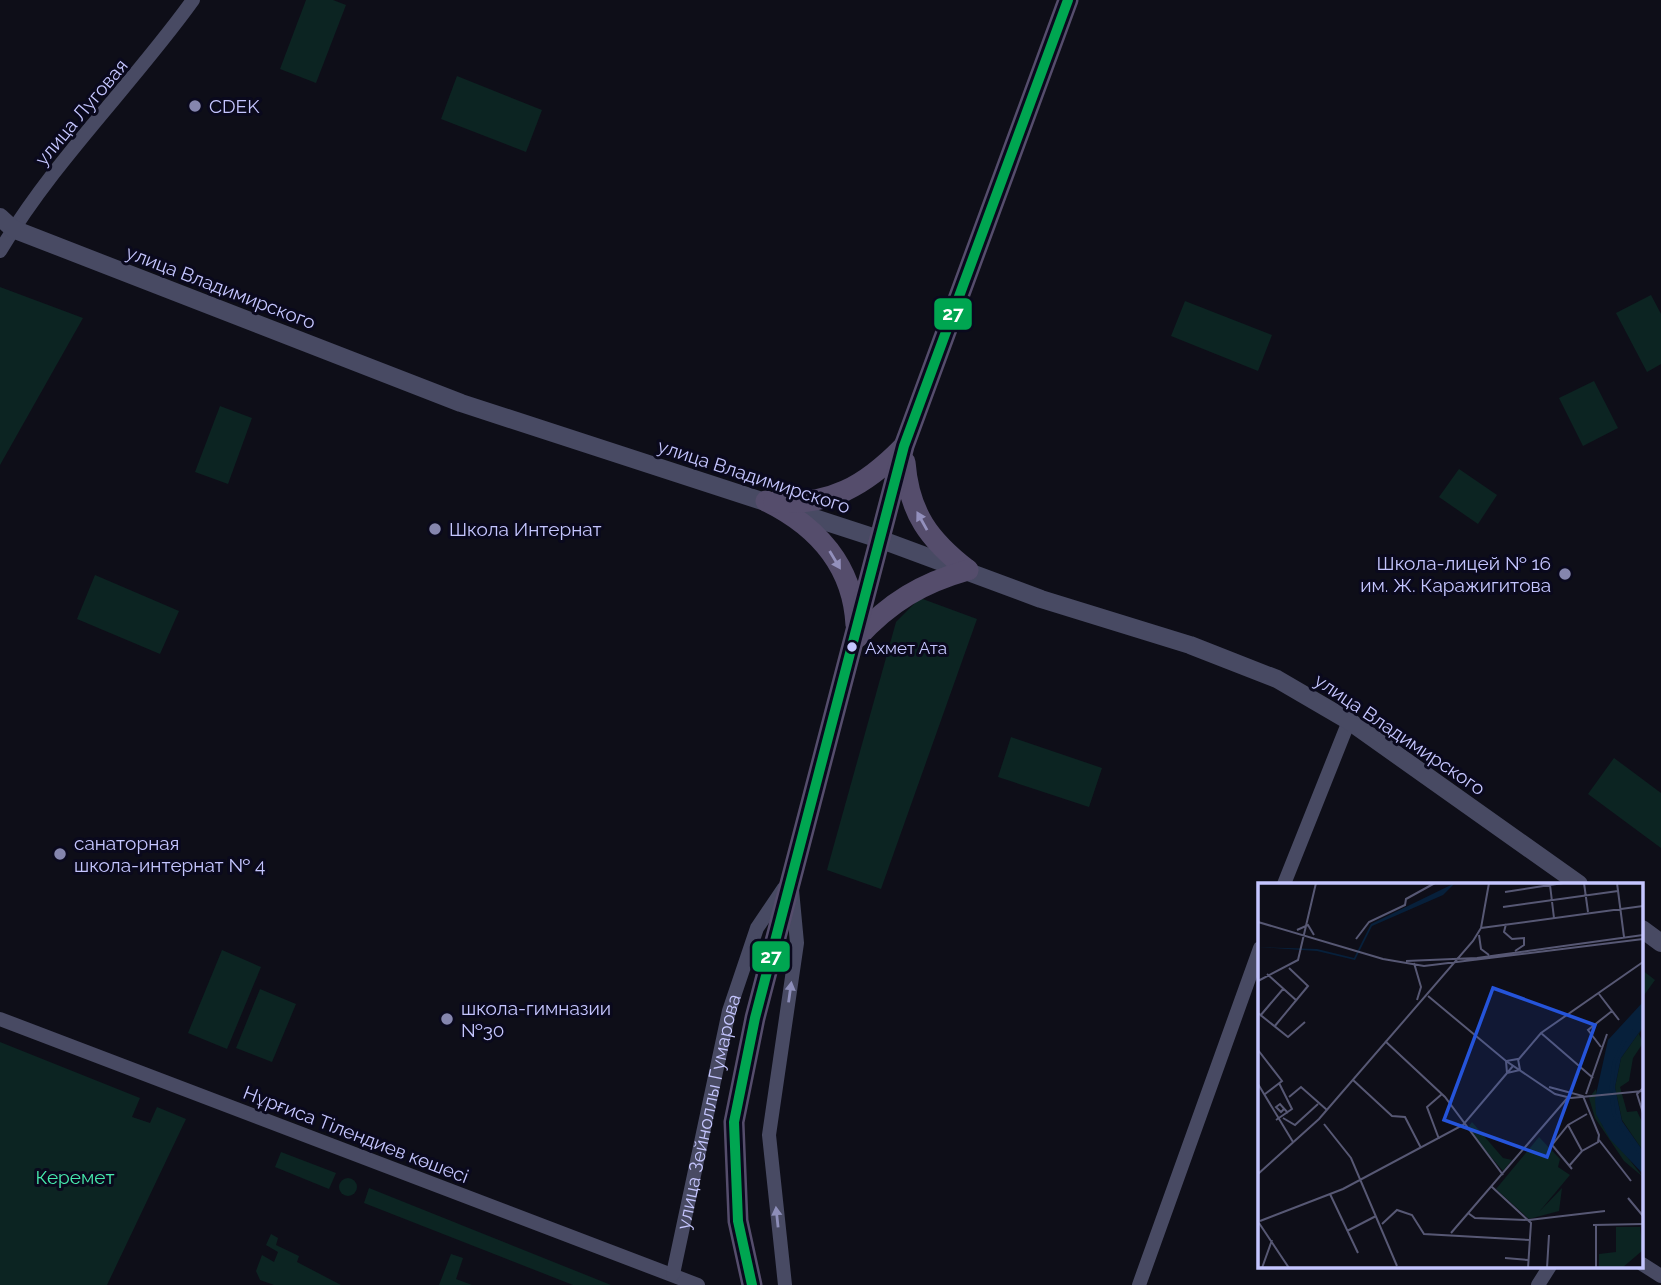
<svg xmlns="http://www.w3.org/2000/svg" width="1661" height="1285" font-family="Raleway,sans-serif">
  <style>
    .green { fill: #0c2422 }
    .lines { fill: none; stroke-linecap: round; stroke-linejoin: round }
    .minor { stroke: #484a63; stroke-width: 14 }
    .tertiary { stroke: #484a63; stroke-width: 18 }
    .primary { stroke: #554d6c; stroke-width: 21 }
    .bus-1-casing { stroke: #0a091d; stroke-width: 16 }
    .bus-1 { stroke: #00a651; stroke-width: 10 }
    .oneway { fill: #9390bd }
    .oneway2 { fill: #8d8eb9 }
    .poi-dot { fill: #8586ae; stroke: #0a091d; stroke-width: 2.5 }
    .bus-dot { fill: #c5c6ff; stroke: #0a091d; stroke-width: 2.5 }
    .labels { text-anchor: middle; stroke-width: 6; stroke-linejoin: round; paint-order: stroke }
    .bus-label { font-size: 17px; fill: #c5c6ff; stroke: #0a091d; text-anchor: start }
    .poi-label { font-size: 19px; fill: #c5c6ff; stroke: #0a091d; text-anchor: start }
    .street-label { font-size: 19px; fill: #c5c6ff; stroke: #0a091d }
    .park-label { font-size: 19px; fill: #47eaad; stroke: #0a091d }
    .inset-river { fill: none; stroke: #07203b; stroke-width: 3.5 }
    .inset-road { fill: none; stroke: #575874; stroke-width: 2 }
    .view { fill: #2554da; fill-opacity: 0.15; stroke: #2554da; stroke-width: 3.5 }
    .inset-edge { fill: none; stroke: #c5c6ff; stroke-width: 3.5 }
    .line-badge { stroke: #0a091d; stroke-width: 2.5 }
    .badge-label { font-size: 19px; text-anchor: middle; font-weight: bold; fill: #fff }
  </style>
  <rect width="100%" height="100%" fill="#0e0e18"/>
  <g class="green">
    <polygon points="306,0 333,0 346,5 316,83 280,69"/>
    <polygon points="457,76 542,110 526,152 441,119"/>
    <polygon points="0,287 83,318 0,465"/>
    <polygon points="1651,295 1661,314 1661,364 1647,372 1616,313"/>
    <polygon points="1185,301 1272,335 1258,371 1171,336"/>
    <polygon points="1594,381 1618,428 1583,446 1559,398"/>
    <polygon points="220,406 252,418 228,484 195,472"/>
    <polygon points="1459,469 1497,495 1478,524 1439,497"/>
    <polygon points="95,575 179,611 160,654 77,619"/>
    <polygon points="920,598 977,619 881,889 827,870 896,622"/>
    <polygon points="1011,737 1102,768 1089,807 998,777"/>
    <polygon points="1614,758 1661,793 1661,848 1588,794"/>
    <polygon points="222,950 261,967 227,1049 188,1033"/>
    <polygon points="1642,970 1655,980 1642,998"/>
    <polygon points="260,989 296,1004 272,1062 236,1048"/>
    <polygon points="0,1042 140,1098 132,1117 150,1123 157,1107 186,1119 107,1285 0,1285"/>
    <polygon points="281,1152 336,1173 329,1189 275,1167"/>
    <circle cx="348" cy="1187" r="9"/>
    <polygon points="369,1188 611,1285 573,1285 364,1203"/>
    <polygon points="271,1234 278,1238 276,1245 299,1256 297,1262 341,1285 274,1285 260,1280 256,1271 262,1255 274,1262 278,1252 266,1245"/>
    <polygon points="451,1254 463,1258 456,1279 472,1285 439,1285"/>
  </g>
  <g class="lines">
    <g class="minor">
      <path d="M0,251C54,160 132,85 193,0"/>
      <polyline points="1284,884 1349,721"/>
      <polyline points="0,1019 698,1285"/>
      <polyline points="1642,1264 1661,1276"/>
      <path id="s1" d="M673,1274L729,1011L757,928L784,888"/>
      <polyline points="785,1285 769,1135 797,943 792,890"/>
      <polyline points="1139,1285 1260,948"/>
      <polyline points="1538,1285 1550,1266"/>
    </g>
    <g class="tertiary">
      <polyline points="0,217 13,229 461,403 882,540 1041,599 1190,645 1277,679 1349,721 1579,884"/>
      <polyline points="1642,929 1661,943"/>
    </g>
    <g class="primary">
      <path d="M905,462C909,513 929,540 968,570"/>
      <path d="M766,501C817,526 853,566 856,625"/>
      <path d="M774,502C830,506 865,486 903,447"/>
      <path d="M857,638C890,602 922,583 968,570"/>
      <polyline points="752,1285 738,1221 734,1122 755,1018 904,446 1068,0"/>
    </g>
    <defs>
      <polyline id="bus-1" points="752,1285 738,1221 734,1122 755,1018 904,446 1068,0"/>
    </defs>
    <use href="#bus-1" class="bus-1-casing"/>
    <use href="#bus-1" class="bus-1"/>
  </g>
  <defs><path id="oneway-solid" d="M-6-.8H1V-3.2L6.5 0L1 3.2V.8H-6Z" transform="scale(1.75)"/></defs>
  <g class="oneway">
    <use href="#oneway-solid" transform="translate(922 521) rotate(-119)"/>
    <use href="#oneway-solid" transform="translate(835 560) rotate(59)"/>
  </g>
  <g class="oneway2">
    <use href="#oneway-solid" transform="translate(790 992) rotate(-82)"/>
    <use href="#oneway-solid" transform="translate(777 1217) rotate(-96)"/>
  </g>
  <g class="poi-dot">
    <circle cx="195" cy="106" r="7"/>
    <circle cx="435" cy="529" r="7"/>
    <circle cx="1565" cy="574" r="7"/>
    <circle cx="60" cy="854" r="7"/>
    <circle cx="447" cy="1019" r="7"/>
  </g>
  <circle class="bus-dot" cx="852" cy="647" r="6"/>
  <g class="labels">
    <g class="bus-label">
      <text x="865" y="654">Ахмет Ата</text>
    </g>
    <g class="poi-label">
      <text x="209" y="113">CDEK</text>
      <text x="449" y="536">Школа Интернат</text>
      <text x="1551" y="570" text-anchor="end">Школа-лицей № 16<tspan x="1551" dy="22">им. Ж. Каражигитова</tspan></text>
      <text x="74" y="850">санаторная<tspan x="74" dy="22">школа-интернат № 4</tspan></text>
      <text x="461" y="1015">школа-гимназии<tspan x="461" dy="22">№30</tspan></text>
    </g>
    <g class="street-label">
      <text transform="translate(81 112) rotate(-50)" y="7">улица Луговая</text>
      <text transform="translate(221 287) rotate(21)" y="7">улица Владимирского</text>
      <text transform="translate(754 476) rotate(18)" y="7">улица Владимирского</text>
      <text transform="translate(1400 734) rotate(34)" y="7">улица Владимирского</text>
      <text dy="7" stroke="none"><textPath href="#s1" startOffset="166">улица Зейноллы Гумарова</textPath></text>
      <text transform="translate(356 1134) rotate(21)" y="7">Нұрғиса Тілендиев көшесі</text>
    </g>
    <g class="park-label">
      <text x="75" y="1184">Керемет</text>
    </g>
  </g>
  <g transform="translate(1258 883)">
    <rect width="385" height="385" fill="#0e0e18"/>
    <path d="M385,144L381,151L385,160L375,175L371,198L362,204L369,229L379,228L385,241V268L364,237L357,204L363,175ZM338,206L344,242L385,294L366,278L337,235L331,215ZM214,239L245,275L254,277L245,288L209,246ZM281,254L302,276L300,284L312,292L281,329L304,305L301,328L271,336L238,306ZM358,344H382L385,367L364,385H341V371L358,369Z" fill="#0c2422"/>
    <path d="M197,0L185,12L114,43L97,77L59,68L0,64L59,66L96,75L113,41ZM385,119V144L363,175L357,204L364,238L385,268V291L352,256L338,231L337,216L350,157Z" fill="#07203b"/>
    <path class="inset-river" d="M353,209L356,180L366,158L385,138M354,215L356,231L385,274"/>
    <path class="inset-road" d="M326,0L330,29M359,0L366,54M292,2L296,35M247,9L305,0M245,24L360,8M0,39L125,76L166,83L385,56M248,41L246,49L254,56L266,55V62L257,68M223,45L385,23M39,47L50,42L56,52M221,52L223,66L231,72M98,56L111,39L147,22L148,16L177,0M148,78L219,75L385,52M156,80L163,104L159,117M9,91L39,118M0,98L40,77L58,0M341,111L361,137M170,113L248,178L297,211L313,215L385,208M0,130L30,154L47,139M2,133L25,106M16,144L50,103L31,85M283,150L335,195M127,158L187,214L245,292M343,164L330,147L354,128M0,167L24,198L7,211M260,176L262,187L249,190L248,178ZM260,177L283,150L385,79M95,197L134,233L147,234L163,265M0,201L35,259M291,204L325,213L341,252L340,259L324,268L311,283M385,205L379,211L385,230M328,211L349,151M31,214L43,204L69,227M26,226L23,229L18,224L22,221L30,230M25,235L37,242L60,221M18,237L34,226L21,200M66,241L93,275L139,383M310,242L324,268M181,256L169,224L184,211M341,257L373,298M314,286L294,262L310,242L329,231M0,291L61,236L215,58L223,45L231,0M234,304L273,340L270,385M72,311L100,370M370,315L385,333M210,330L217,335L271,337L347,328M2,338L85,306L205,242L255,183M1,340L31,385M124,341L139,327L154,332L166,351L272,357M335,342L385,341M89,348L118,333M193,350L312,212M247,375L270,377M4,385L14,357M289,385L291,352M338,385V342"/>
    <path class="view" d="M235,105L337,142L289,274L186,237Z"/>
    <rect width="385" height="385" class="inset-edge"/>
  </g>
  <g class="line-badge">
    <rect x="933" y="297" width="40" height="34" rx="7" fill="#00a651"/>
    <rect x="751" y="940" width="40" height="33" rx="7" fill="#00a651"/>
  </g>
  <g class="badge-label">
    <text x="953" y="320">27</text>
    <text x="771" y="963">27</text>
  </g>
</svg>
